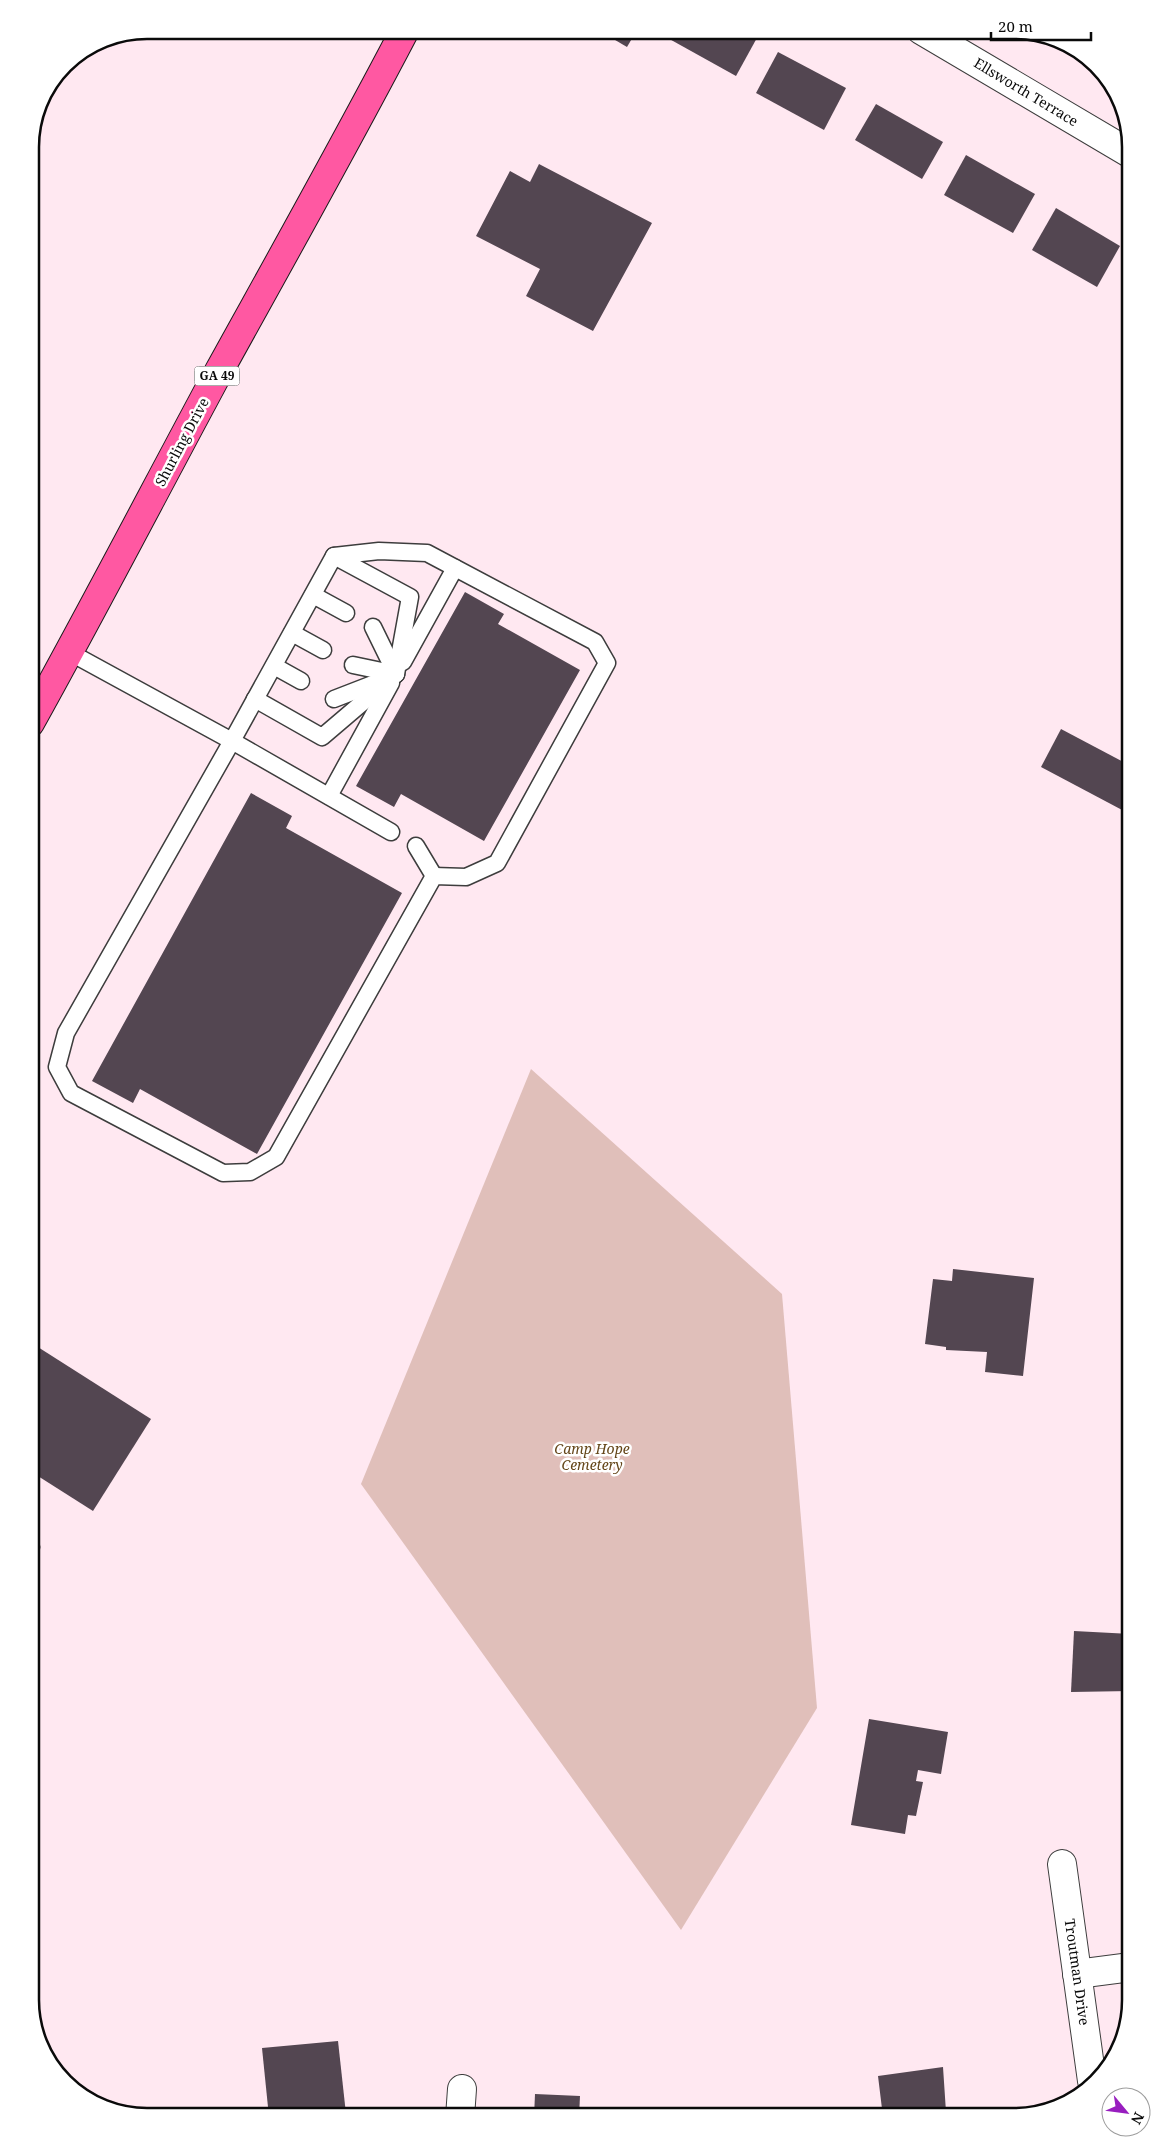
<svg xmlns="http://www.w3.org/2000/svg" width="1161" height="2147" font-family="'Noto Serif',serif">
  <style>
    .cemetery { fill: #e0bfba }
    .building { fill: #534651 }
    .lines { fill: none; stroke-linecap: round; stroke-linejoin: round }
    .lane-casing { stroke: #3d3d3d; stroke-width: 19 }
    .street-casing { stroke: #3d3d3d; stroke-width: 30 }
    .primary-casing { stroke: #1b1b1b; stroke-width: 30 }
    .lane { stroke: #fff; stroke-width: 16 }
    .street { stroke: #fff; stroke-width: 28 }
    .primary { stroke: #ff58a2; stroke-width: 28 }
    .labels { text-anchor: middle; stroke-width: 5; stroke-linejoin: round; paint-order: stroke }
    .shield { fill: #fff; stroke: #545454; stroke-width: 1 }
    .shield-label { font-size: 12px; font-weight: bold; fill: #0a0a0a }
    .street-label { font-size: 14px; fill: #0a0a0a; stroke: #fff }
    .park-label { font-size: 14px; font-style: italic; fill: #644619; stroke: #fff }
    .rim { fill: none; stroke: #0a0a0a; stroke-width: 2.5 }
  </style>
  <rect width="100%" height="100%" fill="#ffe8f1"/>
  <polygon class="cemetery" points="531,1069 782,1294 817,1708 681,1930 361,1484"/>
  <g class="building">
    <polygon points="598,30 637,30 627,47"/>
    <polygon points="667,30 747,30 758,36 736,76 664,36"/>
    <polygon points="778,52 846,88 824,130 756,93"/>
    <polygon points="876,104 943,142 922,179 855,140"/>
    <polygon points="966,155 1035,194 1013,233 944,195"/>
    <polygon points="539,164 652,223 593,331 526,296 540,269 476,236 510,171 530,182"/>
    <polygon points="1056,208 1120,246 1097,287 1032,250"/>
    <polygon points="465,592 504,614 498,624 580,670 484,841 401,794 394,807 356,786"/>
    <polygon points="1061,729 1131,766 1131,798 1124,811 1041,767"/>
    <polygon points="251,793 292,816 286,828 402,893 257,1154 140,1089 133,1103 92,1081"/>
    <polygon points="953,1269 1034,1278 1023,1376 985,1372 987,1352 946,1350 946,1347 925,1344 933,1279 952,1281"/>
    <polygon points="30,1342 151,1419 93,1511 30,1471"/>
    <polygon points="1074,1631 1131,1634 1131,1691 1071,1692"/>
    <polygon points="869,1719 948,1732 941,1774 918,1770 916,1781 923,1782 916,1816 908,1815 905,1834 851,1825"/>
    <polygon points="338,2041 346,2114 320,2117 269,2117 262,2048"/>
    <polygon points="943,2067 946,2112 958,2112 959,2117 883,2117 878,2076"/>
    <polygon points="535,2094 580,2096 579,2117 534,2117"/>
  </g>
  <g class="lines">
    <defs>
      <g id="lane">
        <polyline points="313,595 346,613"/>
        <polyline points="373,627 396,674"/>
        <polyline points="292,633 323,650"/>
        <polyline points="69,652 232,741 66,1033 57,1067 71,1093 223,1173 250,1172 276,1157 434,876 466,877 497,863 607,663 595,642 427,553 379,551 334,556 232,741 391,832"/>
        <polyline points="403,662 455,568"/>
        <polyline points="353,665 396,674"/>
        <polyline points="274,666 301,681"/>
        <polyline points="255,699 322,737 396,674 410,597 334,556"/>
        <polyline points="334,699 383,680"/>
        <polyline points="329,796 391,683"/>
        <polyline points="416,846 434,876"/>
        <polyline points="30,1547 31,1547"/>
      </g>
      <g id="street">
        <polyline points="921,30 1131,154"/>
        <polyline points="1062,1864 1092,2081"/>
        <polyline points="1077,1974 1131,1967"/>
        <polyline points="460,2117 462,2089"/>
      </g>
      <path id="primary" d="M30,723C95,606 156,488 219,371C282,257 345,145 405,30"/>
    </defs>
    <use href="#lane" class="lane-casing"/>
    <use href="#street" class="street-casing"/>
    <use href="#primary" class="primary-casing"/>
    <use href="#lane" class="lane"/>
    <use href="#street" class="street"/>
    <use href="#primary" class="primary"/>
  </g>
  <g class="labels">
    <rect class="shield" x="194.5" y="366.5" width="45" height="19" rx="4"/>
    <g class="shield-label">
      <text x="217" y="380">GA 49</text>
    </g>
    <g class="street-label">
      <text transform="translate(1026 92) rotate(31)" y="5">Ellsworth Terrace</text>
      <text transform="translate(182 442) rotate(-62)" y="5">Shurling Drive</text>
      <text transform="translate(1077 1972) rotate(82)" y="5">Troutman Drive</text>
    </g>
    <g class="park-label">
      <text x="592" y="1454">Camp Hope<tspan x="592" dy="16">Cemetery</tspan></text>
    </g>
  </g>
  <path d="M0 0H1161V2147H0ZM147 39H1014A108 108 0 0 1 1122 147V2000A108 108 0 0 1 1014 2108H147A108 108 0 0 1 39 2000V147A108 108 0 0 1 147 39Z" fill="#fff" fill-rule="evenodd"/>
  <path class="rim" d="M147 39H1014A108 108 0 0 1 1122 147V2000A108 108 0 0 1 1014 2108H147A108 108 0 0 1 39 2000V147A108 108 0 0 1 147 39Z"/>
  <g transform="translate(1126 2112) rotate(119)"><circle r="24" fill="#ffffff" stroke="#9d9d9d"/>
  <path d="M0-4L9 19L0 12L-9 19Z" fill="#981ebf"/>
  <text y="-8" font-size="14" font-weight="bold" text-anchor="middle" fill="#0a0a0a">N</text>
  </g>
  <path d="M991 32v8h100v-8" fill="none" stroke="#0a0a0a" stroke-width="2.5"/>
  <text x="998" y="32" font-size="15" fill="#0a0a0a" stroke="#ffffff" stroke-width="4" paint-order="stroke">20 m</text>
</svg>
